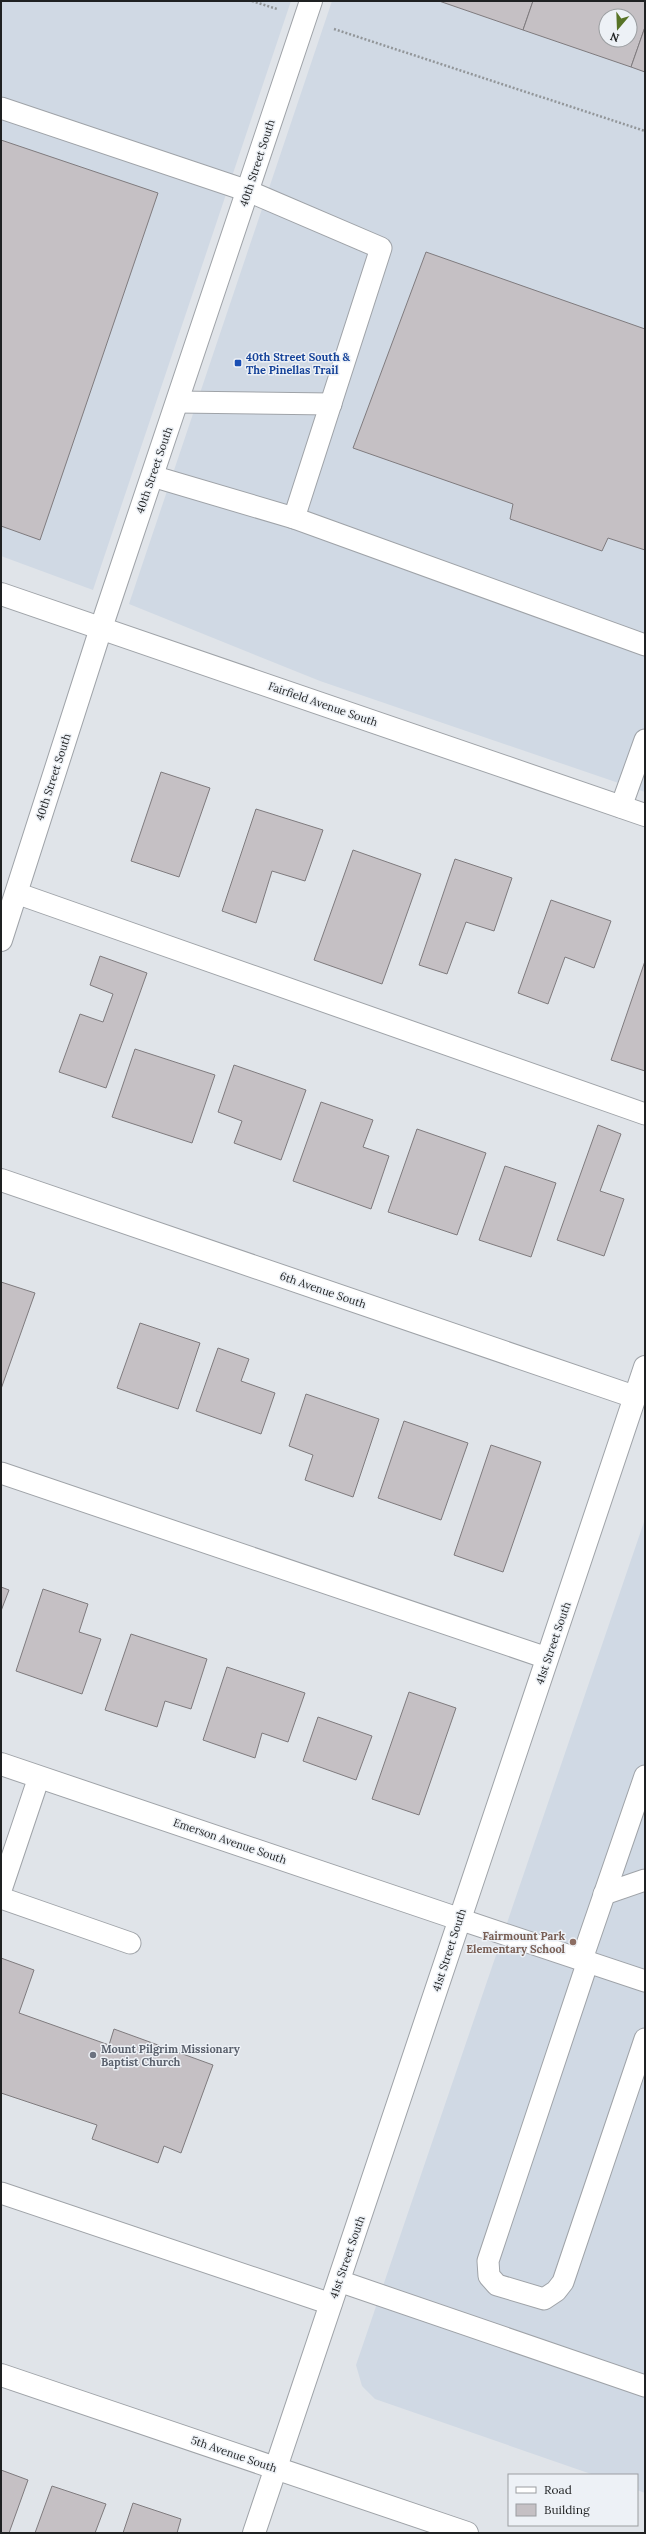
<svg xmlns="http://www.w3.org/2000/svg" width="646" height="2534" font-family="Lora,serif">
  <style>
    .built { fill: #d0d9e4; fill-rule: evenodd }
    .building { fill: #c5c0c4; stroke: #7f7b7e; fill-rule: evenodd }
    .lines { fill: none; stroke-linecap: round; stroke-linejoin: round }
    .lane-casing { stroke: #9fa3a8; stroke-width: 23 }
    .street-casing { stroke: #9fa3a8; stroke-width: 24 }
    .secondary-casing { stroke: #9fa3a8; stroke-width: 24 }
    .path { stroke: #929699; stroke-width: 2.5; stroke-dasharray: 2 2; stroke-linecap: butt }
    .lane { stroke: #fff; stroke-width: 21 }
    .street { stroke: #fff; stroke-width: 22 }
    .secondary { stroke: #fff; stroke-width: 22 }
    .transit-dot { fill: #1a4fb4; stroke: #edf1f6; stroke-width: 1.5 }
    .education-dot { fill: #8d6e63; stroke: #edf1f6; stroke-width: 1.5 }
    .worship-dot { fill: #6b7280; stroke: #edf1f6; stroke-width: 1.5 }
    .labels { text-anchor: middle; stroke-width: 3; stroke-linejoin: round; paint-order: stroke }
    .street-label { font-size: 11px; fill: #1f2122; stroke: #edf1f6 }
    .transit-label { font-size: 11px; font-weight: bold; fill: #164399; stroke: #edf1f6; text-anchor: start }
    .education-label { font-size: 11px; font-weight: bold; fill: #785e54; stroke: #edf1f6; text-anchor: end }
    .worship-label { font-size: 11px; font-weight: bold; fill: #5b616d; stroke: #edf1f6; text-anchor: start }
  </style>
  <rect width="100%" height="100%" fill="#e0e4e9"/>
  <g class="built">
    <polygon points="1,1 291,1 93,590 1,556"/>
    <path d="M332,1H645V792L320,681L129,604ZM606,16H630V40H606Z"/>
    <polygon points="645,1519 645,2493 637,2490 637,2475 594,2475 375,2399 362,2386 356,2365"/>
  </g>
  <g class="building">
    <polygon points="439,1 533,1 523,30"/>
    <path d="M533,1H645V27L631,67L523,30ZM606,16H630V40H606Z"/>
    <polygon points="645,27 645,72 631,67"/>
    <polygon points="1,140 158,193 40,540 1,526"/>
    <polygon points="426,252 645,329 645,550 608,538 602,551 510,519 513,504 353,448"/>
    <polygon points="161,772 210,788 179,877 131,861"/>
    <polygon points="256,809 323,830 305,881 272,871 256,923 222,911"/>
    <polygon points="353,850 421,874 382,984 314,960"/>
    <polygon points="455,859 512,878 494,931 466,922 447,974 419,965"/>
    <polygon points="551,900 611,921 594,968 565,957 548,1004 518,993"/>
    <polygon points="100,956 147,973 106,1088 59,1072 80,1014 103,1022 113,994 90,985"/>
    <polygon points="645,961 645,1071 611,1060"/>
    <polygon points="135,1049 215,1075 192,1143 112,1117"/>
    <polygon points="234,1065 306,1090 281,1160 234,1143 242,1121 218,1112"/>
    <polygon points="321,1102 373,1120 363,1147 389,1156 371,1209 293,1181"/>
    <polygon points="598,1125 621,1134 600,1191 624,1199 604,1256 557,1240"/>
    <polygon points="417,1129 486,1153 457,1235 388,1212"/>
    <polygon points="505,1166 556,1183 531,1257 479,1240"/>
    <polygon points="1,1282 35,1293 1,1389"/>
    <polygon points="140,1323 200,1343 178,1409 117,1388"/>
    <polygon points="218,1348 249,1359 241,1381 275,1393 261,1434 196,1411"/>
    <polygon points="306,1394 379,1419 353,1497 305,1480 313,1455 289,1446"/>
    <polygon points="404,1421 468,1443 441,1520 378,1498"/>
    <polygon points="491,1445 541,1462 503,1572 454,1555"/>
    <polygon points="1,1587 9,1590 1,1611"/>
    <polygon points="43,1589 88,1604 79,1632 101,1639 82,1694 16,1671"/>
    <polygon points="131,1634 207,1659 191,1709 165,1701 157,1727 105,1710"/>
    <polygon points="227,1667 305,1693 288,1742 262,1733 255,1758 203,1740"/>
    <polygon points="409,1692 456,1708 419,1815 372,1799"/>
    <polygon points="318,1717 372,1736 356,1780 303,1761"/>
    <polygon points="1,1958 34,1970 19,2013 109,2045 114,2029 213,2065 181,2153 164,2146 158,2163 92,2139 97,2125 1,2093"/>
    <polygon points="1,2470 28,2480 9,2533 1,2533"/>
    <polygon points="52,2486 106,2504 95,2533 35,2533"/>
    <polygon points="133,2503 181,2519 177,2533 123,2533"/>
  </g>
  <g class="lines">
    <defs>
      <g id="lane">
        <polyline points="1,108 248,191 381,248 294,518 152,476"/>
        <polyline points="177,402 331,404"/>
        <polyline points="294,518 645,645"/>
        <polyline points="621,807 645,740"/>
        <polyline points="16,893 645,1114"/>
        <polyline points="1,1473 547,1658"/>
        <polyline points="1,1890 39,1777"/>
        <polyline points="604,1894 645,1880"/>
        <polyline points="1,1898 130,1943"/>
        <polyline points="459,1919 645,1981"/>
        <polyline points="582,1959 645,1776"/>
        <polyline points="588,1961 488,2261 489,2276 497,2285 544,2299 556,2291 563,2282 645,2039"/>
        <polyline points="1,2193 331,2304"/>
        <polyline points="339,2281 645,2386"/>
      </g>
      <g id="street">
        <polyline points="1,594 645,815"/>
        <polyline points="1,1180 635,1397"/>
        <polyline points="1,1764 459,1919"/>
        <polyline points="254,2533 645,1367"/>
      </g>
      <g id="secondary">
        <polyline points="1,940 101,628 311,1"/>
        <polyline points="1,2375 467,2533"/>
      </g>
    </defs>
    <use href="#lane" class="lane-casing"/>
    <use href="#street" class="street-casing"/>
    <use href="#secondary" class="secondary-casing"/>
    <g class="path">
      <polyline points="252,1 277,9"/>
      <polyline points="334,29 645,131"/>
    </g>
    <use href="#lane" class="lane"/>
    <use href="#street" class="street"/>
    <use href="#secondary" class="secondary"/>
  </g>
  <rect class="transit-dot" x="234" y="359" width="8" height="8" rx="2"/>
  <circle class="education-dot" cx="573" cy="1942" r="4"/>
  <circle class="worship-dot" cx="93" cy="2055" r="4"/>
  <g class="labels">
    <g class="street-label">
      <text transform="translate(257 163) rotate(-72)" y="4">40th Street South</text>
      <text transform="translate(154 470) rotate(-71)" y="4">40th Street South</text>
      <text transform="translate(323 704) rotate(19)" y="4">Fairfield Avenue South</text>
      <text transform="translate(53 777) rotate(-72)" y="4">40th Street South</text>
      <text transform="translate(323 1290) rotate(19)" y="4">6th Avenue South</text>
      <text transform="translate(553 1643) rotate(-71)" y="4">41st Street South</text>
      <text transform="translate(230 1841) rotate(19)" y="4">Emerson Avenue South</text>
      <text transform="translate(449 1950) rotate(-72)" y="4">41st Street South</text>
      <text transform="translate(347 2257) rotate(-71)" y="4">41st Street South</text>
      <text transform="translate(234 2454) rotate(19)" y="4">5th Avenue South</text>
    </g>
    <g class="transit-label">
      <text x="246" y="361">40th Street South &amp;<tspan x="246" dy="13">The Pinellas Trail</tspan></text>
    </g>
    <g class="education-label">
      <text x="565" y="1940">Fairmount Park<tspan x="565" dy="13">Elementary School</tspan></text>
    </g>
    <g class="worship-label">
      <text x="101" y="2053">Mount Pilgrim Missionary<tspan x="101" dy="13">Baptist Church</tspan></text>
    </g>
  </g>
  <rect width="646" height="2534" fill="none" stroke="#1f2122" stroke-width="4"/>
  <rect x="508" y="2474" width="130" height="52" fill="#edf1f6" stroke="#9b9ea1"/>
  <rect x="516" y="2487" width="20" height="6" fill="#ffffff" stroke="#9b9ea1"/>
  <text x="544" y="2494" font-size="12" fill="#1f2122">Road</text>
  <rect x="516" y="2504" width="20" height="12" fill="#c5c0c4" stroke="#9b9ea1"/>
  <text x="544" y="2514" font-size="12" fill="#1f2122">Building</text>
  <g transform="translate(618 28) rotate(199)"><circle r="19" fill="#edf1f6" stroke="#9b9ea1"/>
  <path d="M0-3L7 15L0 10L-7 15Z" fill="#577326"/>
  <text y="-6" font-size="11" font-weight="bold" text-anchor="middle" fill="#1f2122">N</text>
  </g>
</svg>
